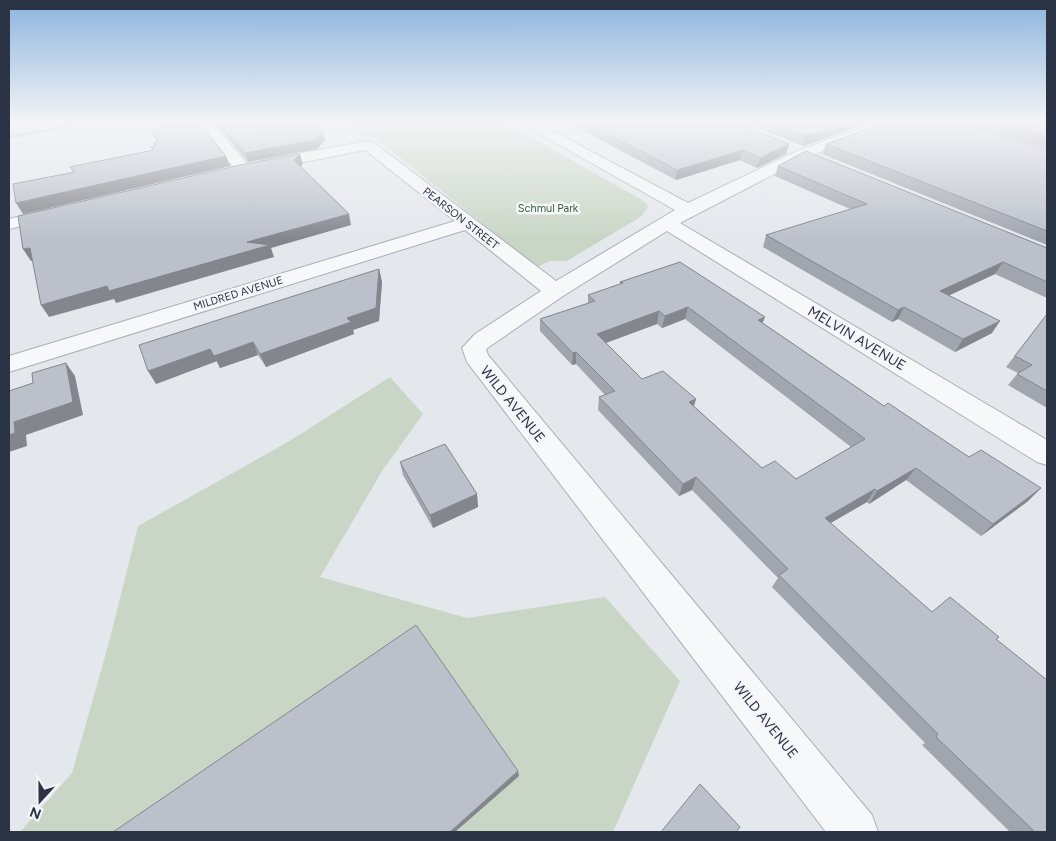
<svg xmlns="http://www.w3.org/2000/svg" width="1056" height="841" font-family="Figtree,sans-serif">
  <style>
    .green { fill: #c9d6c5 }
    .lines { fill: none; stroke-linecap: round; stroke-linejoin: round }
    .stream { fill: #9fb4cc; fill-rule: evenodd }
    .minor-casing { stroke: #a9aeb7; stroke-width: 2 }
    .minor { fill: #f7f8fa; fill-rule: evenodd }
    .wall { fill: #a1a5ae; fill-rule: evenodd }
    .shaded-wall { fill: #83868d }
    .building { fill: #bbc0ca; stroke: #83868d; fill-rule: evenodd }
    .labels { text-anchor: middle; stroke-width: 5; stroke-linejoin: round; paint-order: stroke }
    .far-park-label { font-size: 11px; fill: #3f6138; stroke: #f4f6f9 }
    .far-street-label { font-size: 11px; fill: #2b3445; stroke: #f4f6f9 }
    .street-label { font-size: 14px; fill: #2b3445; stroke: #f4f6f9 }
  </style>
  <rect width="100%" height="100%" fill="#e4e7ec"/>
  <g class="green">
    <polygon points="343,121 502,121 644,201 648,206 642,216 567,261 550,261 537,267 373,136 362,138"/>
    <polygon points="390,377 423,414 382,471 320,577 467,618 605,597 680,681 613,832 20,832 72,773 108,646 138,526 288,442"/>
  </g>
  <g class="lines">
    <polygon class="stream" points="90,121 100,121 9,139 9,136"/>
    <defs>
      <g id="minor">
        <polygon points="196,121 210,121 249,166 251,169 249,172 237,172"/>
        <polygon points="517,121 534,121 688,203 797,151 880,121 900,121 898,124 807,157 680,223 1047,440 1047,465 1037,462 667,231 563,296 486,349 488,355 872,815 878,832 826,832 467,362 462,348 475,334 541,291 465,230 9,372 9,356 455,221 365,150 264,170 259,168 256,165 259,162 264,160 368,141 373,142 556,281 675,210"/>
        <polygon points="56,208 62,209 65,213 62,217 9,229 9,219"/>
      </g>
    </defs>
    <use href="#minor" class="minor-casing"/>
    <use href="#minor" class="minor"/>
  </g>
  <g class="wall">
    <polygon points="215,121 311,121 323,131 325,140 317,149 248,162 217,126"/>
    <polygon points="565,121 732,121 789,144 786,154 757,168 740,160 676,180"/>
    <polygon points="741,121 874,121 803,146"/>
    <polygon points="959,121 1047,121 1047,148"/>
    <polygon points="151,130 230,166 23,214 73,172 70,167 153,150 151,147 155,147 153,143 157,142"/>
    <polygon points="826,144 1047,149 1047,245 822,154"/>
    <polygon points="778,166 1047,248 1047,298 995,274 949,295 992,333 955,352 898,319 892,322 763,247 766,235 850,209 775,176"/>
    <polygon points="379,269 382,282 379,321 353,330 354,334 266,367 258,355 220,368 217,361 156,384"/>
    <path d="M620,282L763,323L884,406L969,457L1041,488L1028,501L981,536L906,480L869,504L867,502L830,523L932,612L996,639L1047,832H1010L922,745L925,743L772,587L778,578L692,490L679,496L598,410L599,397L605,395L576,364L572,365L540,331V319L588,303V295L620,284ZM685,319L851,447L796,479L762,468L694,406L696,399L642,379L605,343L657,324L662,328Z"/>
    <polygon points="1047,314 1047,408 1008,385 1018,373 1006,367"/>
    <polygon points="400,462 477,494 478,507 433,528 403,475"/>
  </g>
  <g class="shaded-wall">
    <polygon points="851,121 874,121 803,146 806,136"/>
    <polygon points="323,131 325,140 317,149 248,162 245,153"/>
    <polygon points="789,144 786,154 757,168 760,158"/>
    <polygon points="743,150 740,160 676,180 677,170"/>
    <polygon points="300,154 303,164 297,170 294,160"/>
    <polygon points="226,156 230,166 23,214 16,203"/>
    <polygon points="349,214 351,225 271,248 274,257 116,303 114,299 49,317 41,305 247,242"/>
    <polygon points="30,248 38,259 31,261 23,249"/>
    <polygon points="1003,262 995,274 933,303 940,291"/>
    <polygon points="379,269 382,282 379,321 353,330 354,334 266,367 260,354 347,318"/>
    <polygon points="688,307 685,319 662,328 665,316"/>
    <polygon points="904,307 898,319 892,322 898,310"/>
    <polygon points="659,311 657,324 595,347 597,334"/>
    <polygon points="765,317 760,329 758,320"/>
    <polygon points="1000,321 992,333 955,352 963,339"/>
    <polygon points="253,342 258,355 220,368 214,356"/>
    <polygon points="210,349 217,361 156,384 148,371"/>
    <polygon points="576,352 576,364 572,365 573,353"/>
    <polygon points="66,363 75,376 83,415 26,435 27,446 9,452 9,435 14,422"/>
    <polygon points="696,399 692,412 689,402"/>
    <polygon points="916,468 906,480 869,504 877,491"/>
    <polygon points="696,477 692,490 679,496 683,484"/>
    <polygon points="1041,488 1028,501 981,536 993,524"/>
    <polygon points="875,489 867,502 817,531 825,518"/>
    <polygon points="477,494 478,507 433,528 430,515"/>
    <polygon points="518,771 519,776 455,832 450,832"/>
  </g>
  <g class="building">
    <polygon points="191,121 198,121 226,156 16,203 13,184 75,172 70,167 154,150 151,147 156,146 153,143 158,142 151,130"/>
    <polygon points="217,121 311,121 323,131 315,140 245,153"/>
    <polygon points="583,121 732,121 789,144 760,158 743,150 677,170"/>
    <polygon points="767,121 851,121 806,136"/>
    <polygon points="890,121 953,121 1047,149 1047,231 826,144"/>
    <polygon points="994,121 1047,121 1047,137"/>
    <polygon points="806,151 1047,248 1047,282 1003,262 940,291 1000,321 963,339 904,307 898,310 766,235 867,204 778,166"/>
    <polygon points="300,154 294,160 349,214 247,242 270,245 109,291 107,286 41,305 30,248 23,249 18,216 240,165"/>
    <path d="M680,262L765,317L758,320L884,406L888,403L969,457L981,450L1041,488L993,524L916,468L877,491L875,489L825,518L932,612L950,597L999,637L996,639L1047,680V832H1035L936,737L938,734L779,575L788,569L696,477L683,484L599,397L615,391L576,352L573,353L540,319L595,301L588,295L623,283L620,282ZM688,307L865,439L796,479L775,461L762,468L689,402L696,399L663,371L642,379L597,334L659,311L665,316Z"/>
    <polygon points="379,269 376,308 347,318 351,322 260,354 253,342 214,356 210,349 148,371 139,345"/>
    <polygon points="1047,314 1047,391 1017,374 1032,365 1015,356"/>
    <polygon points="66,363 73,402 14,422 15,433 9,435 9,391 33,383 32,373"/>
    <polygon points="445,444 477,494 430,515 400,462"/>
    <polygon points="416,625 518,771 450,832 113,832"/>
    <polygon points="700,784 740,827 736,832 661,832"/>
  </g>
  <linearGradient id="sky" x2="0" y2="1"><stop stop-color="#8bb4dd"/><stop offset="0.51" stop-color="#f3f4f6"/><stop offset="1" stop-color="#f3f4f6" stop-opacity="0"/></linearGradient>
  <rect width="1056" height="239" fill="url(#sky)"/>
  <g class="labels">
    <g class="far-park-label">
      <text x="548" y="212">Schmul Park</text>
    </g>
    <g class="far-street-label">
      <text transform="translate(461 218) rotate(38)" y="4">PEARSON STREET</text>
      <text transform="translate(238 293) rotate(-17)" y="4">MILDRED AVENUE</text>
    </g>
    <g class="street-label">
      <text transform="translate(857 338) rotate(31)" y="5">MELVIN AVENUE</text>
      <text transform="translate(513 404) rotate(51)" y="5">WILD AVENUE</text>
      <text transform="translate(766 720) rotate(51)" y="5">WILD AVENUE</text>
    </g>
  </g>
  <rect width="1056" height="841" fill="none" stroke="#2b3445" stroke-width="20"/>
  <g transform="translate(40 801) rotate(201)" stroke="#f4f6f9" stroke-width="4" paint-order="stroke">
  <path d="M0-4L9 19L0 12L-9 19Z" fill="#2b3445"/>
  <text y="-8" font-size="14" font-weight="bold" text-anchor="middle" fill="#2b3445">N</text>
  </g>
</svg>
